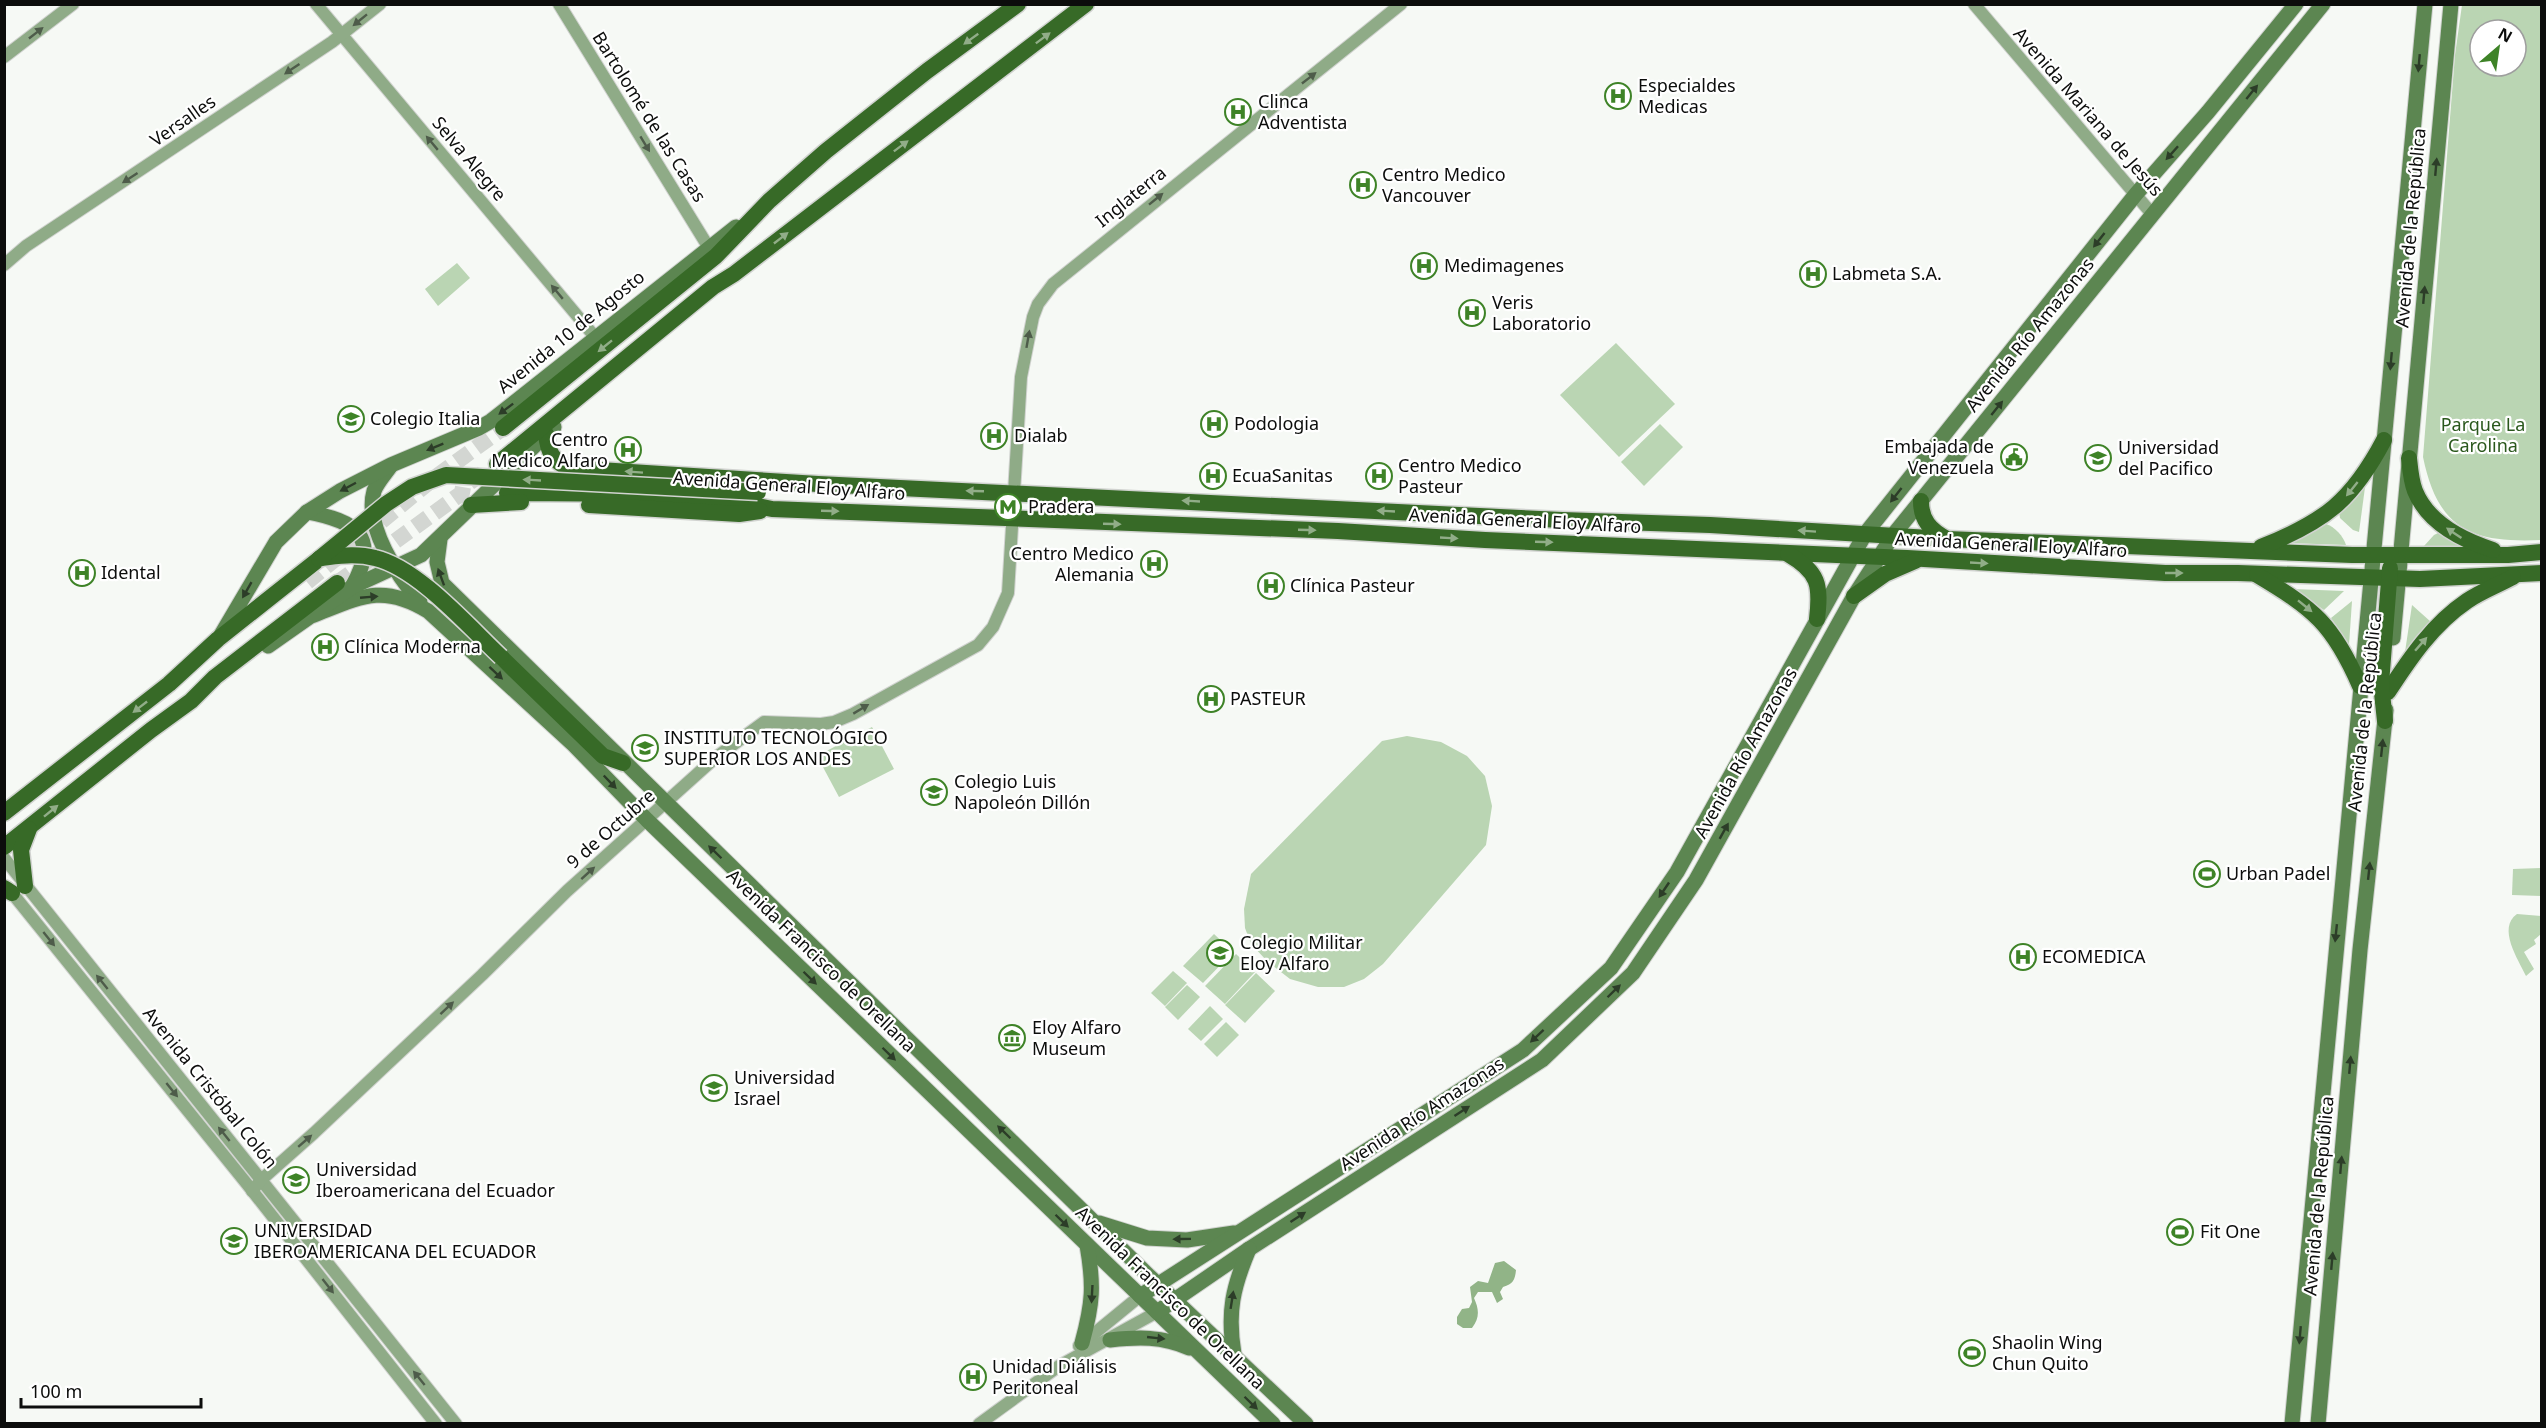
<svg xmlns="http://www.w3.org/2000/svg" width="2546" height="1428" font-family="'Noto Sans',sans-serif">
  <style>
    .green { fill: #bad5b3; fill-rule: evenodd }
    .water { fill: #91b487 }
    .lines { fill: none; stroke-linecap: round; stroke-linejoin: round }
    .primary-tunnel { stroke: #d3d6d2; stroke-width: 16; stroke-dasharray: 16 8; stroke-linecap: butt }
    .tertiary-casing { stroke: #d1d3d0; stroke-width: 14 }
    .secondary-casing { stroke: #d1d3d0; stroke-width: 17 }
    .primary-casing { stroke: #d1d3d0; stroke-width: 19 }
    .tertiary { stroke: #8fab87; stroke-width: 12 }
    .secondary { stroke: #5c8651; stroke-width: 15 }
    .primary { stroke: #376a27; stroke-width: 16 }
    .primary-bridge-casing { stroke: #d1d3d0; stroke-width: 19; stroke-linecap: butt }
    .primary-bridge { stroke: #376a27; stroke-width: 16 }
    .oneway { fill: #4e5c4a }
    .oneway2 { fill: #91ad88 }
    .oneway3 { fill: #2c3d28 }
    .labels { text-anchor: middle; stroke-width: 4.5; stroke-linejoin: round; paint-order: stroke }
    .poi-label { font-size: 18px; fill: #0c0d0c; stroke: #fff; text-anchor: start }
    .street-label { font-size: 18px; fill: #0c0d0c; stroke: #fff }
    .park-label { font-size: 18px; fill: #2a581c; stroke: #fff }
  </style>
  <rect width="100%" height="100%" fill="#f6f9f5"/>
  <g class="green">
    <path d="M2462,5H2541V540C2472,543 2438,530 2423,457L2455,55ZM2480,30H2516V66H2480Z"/>
    <polygon points="457,263 470,278 438,306 425,289"/>
    <polygon points="1616,343 1675,404 1619,457 1560,395"/>
    <polygon points="1660,424 1683,447 1644,486 1621,462"/>
    <polygon points="2366,480 2359,532 2353,530 2340,518 2339,512"/>
    <path d="M2326,524C2334,526 2344,537 2346,545L2287,543Z"/>
    <polygon points="2442,531 2467,546 2424,546 2434,535"/>
    <polygon points="2293,589 2344,591 2324,610"/>
    <polygon points="2352,601 2349,645 2331,618"/>
    <polygon points="2412,605 2431,622 2405,652"/>
    <polygon points="872,727 894,769 839,797 817,756"/>
    <polygon points="1407,736 1441,742 1467,756 1485,776 1492,806 1486,845 1383,964 1364,979 1344,987 1318,987 1290,979 1268,962 1251,944 1245,928 1244,909 1251,874 1382,741"/>
    <polygon points="2541,868 2541,896 2512,895 2513,869"/>
    <path d="M2517,914L2541,916V934L2534,940L2536,944L2524,952L2534,969L2526,976C2518,959 2497,928 2517,914Z"/>
    <polygon points="1214,934 1233,952 1203,983 1183,966"/>
    <polygon points="1236,954 1255,972 1225,1004 1205,986"/>
    <polygon points="1173,971 1187,983 1165,1006 1151,993"/>
    <polygon points="1256,973 1275,991 1245,1023 1225,1005"/>
    <polygon points="1187,985 1200,997 1178,1020 1165,1007"/>
    <polygon points="1210,1006 1223,1019 1201,1041 1188,1029"/>
    <polygon points="1226,1022 1239,1035 1217,1057 1204,1044"/>
  </g>
  <path class="water" d="M1504,1261L1516,1270C1515,1280 1513,1284 1503,1287L1500,1292L1503,1299L1497,1303L1492,1292H1478L1474,1298C1479,1309 1480,1318 1472,1328H1463L1457,1324V1317L1462,1309L1469,1308L1472,1302L1470,1287L1478,1281L1488,1283L1495,1263Z"/>
  <g class="lines">
    <g class="primary-tunnel">
      <polyline points="307,582 433,479 503,428"/>
      <polyline points="337,583 462,493 463,487 483,473"/>
    </g>
    <defs>
      <g id="tertiary">
        <polyline points="316,4 595,337"/>
        <polyline points="559,4 709,248"/>
        <polyline points="1974,4 2152,214"/>
        <polyline points="4,57 73,4"/>
        <polyline points="4,265 26,246 332,42 380,4"/>
        <polyline points="4,858 456,1424"/>
        <polyline points="8,888 247,1184 436,1424"/>
        <polyline points="252,1191 261,1180 314,1133 482,975 567,891 715,758 764,722 821,724 834,722 853,714 978,645 993,627 1008,593 1021,377 1033,317 1038,304 1053,284 1401,4"/>
        <polyline points="1079,1346 1140,1296"/>
        <polyline points="979,1424 1059,1366 1157,1312"/>
      </g>
      <g id="secondary">
        <path d="M390,467C385,474 377,483 374,491C364,526 398,577 420,602"/>
        <path d="M307,512C355,521 381,536 352,587"/>
        <polyline points="440,539 437,562 442,583 1148,1275 1306,1424"/>
        <path d="M314,615C360,597 382,583 428,611L574,745L647,820L1273,1424"/>
        <polyline points="221,635 276,542 307,512 340,491 391,465 479,428 491,421 736,227"/>
        <polyline points="2393,638 2451,4"/>
        <polyline points="268,646 352,587 421,555 554,427"/>
        <polyline points="1099,1223 1147,1238 1187,1240 1234,1233"/>
        <polyline points="1140,1296 1523,1050 1611,968 1677,872 1865,534 2136,194 2208,112 2296,4"/>
        <polyline points="1157,1312 1249,1249 1542,1060 1633,973 1696,880 1854,596 1894,534 2323,4"/>
        <path d="M1110,1340C1138,1337 1162,1336 1189,1348"/>
        <path d="M1082,1343C1093,1303 1094,1285 1087,1245"/>
        <path d="M1234,1354C1227,1312 1233,1287 1249,1249"/>
        <polyline points="2292,1424 2425,4"/>
        <polyline points="2318,1424 2360,950 2386,710"/>
      </g>
      <g id="primary">
        <polyline points="503,428 716,256 769,201 826,151 927,71 1018,4"/>
        <path d="M546,434C548,452 552,460 568,468L818,484L1562,520L1710,525L1947,539L2352,555H2508L2542,552"/>
        <path d="M2409,458C2410,468 2411,481 2415,491C2428,523 2462,540 2493,550"/>
        <polyline points="497,464 713,287 734,274 1086,4"/>
        <path d="M507,493C595,494 686,491 772,509L1338,531L1485,540L1907,558L2165,573H2238L2420,579L2542,573"/>
        <path d="M1921,501C1921,520 1930,530 1947,539"/>
        <polyline points="471,505 521,502"/>
        <polyline points="589,505 739,514 760,511"/>
        <path d="M2261,547C2324,522 2352,501 2384,440"/>
        <path d="M1788,554C1819,572 1821,585 1817,619"/>
        <path d="M2257,575C2314,609 2333,624 2360,686"/>
        <polyline points="1854,596 1885,574 1915,561"/>
        <polyline points="501,657 603,756 623,763"/>
        <path d="M2388,692C2410,658 2433,624 2467,601C2482,591 2498,585 2513,577"/>
        <polyline points="2385,721 2381,684 2390,568"/>
        <polyline points="4,813 169,684 218,639 319,559"/>
        <polyline points="4,847 151,730 191,701 215,677 337,583"/>
        <polyline points="25,886 21,850 29,829"/>
        <polyline points="4,888 12,893"/>
      </g>
    </defs>
    <use href="#tertiary" class="tertiary-casing"/>
    <use href="#secondary" class="secondary-casing"/>
    <use href="#primary" class="primary-casing"/>
    <use href="#tertiary" class="tertiary"/>
    <use href="#secondary" class="secondary"/>
    <use href="#primary" class="primary"/>
    <defs>
      <g id="primary-bridge">
        <path d="M320,558C339,556 356,553 375,558C418,568 469,627 501,657"/>
        <polyline points="319,559 386,504 412,487 446,475 758,492"/>
      </g>
    </defs>
    <use href="#primary-bridge" class="primary-bridge-casing"/>
    <use href="#primary-bridge" class="primary-bridge"/>
  </g>
  <defs><path id="oneway-solid" d="M-6-.8H1V-3.2L6.5 0L1 3.2V.8H-6Z" transform="scale(1.5)"/></defs>
  <g class="oneway">
    <use href="#oneway-solid" transform="translate(360 20) rotate(141)"/>
    <use href="#oneway-solid" transform="translate(36 33) rotate(-38)"/>
    <use href="#oneway-solid" transform="translate(292 69) rotate(146)"/>
    <use href="#oneway-solid" transform="translate(1309 78) rotate(-38)"/>
    <use href="#oneway-solid" transform="translate(432 143) rotate(-130)"/>
    <use href="#oneway-solid" transform="translate(645 144) rotate(59)"/>
    <use href="#oneway-solid" transform="translate(130 178) rotate(147)"/>
    <use href="#oneway-solid" transform="translate(1156 199) rotate(-39)"/>
    <use href="#oneway-solid" transform="translate(557 292) rotate(-130)"/>
    <use href="#oneway-solid" transform="translate(1028 339) rotate(-80)"/>
    <use href="#oneway-solid" transform="translate(861 709) rotate(-31)"/>
    <use href="#oneway-solid" transform="translate(588 873) rotate(-42)"/>
    <use href="#oneway-solid" transform="translate(49 939) rotate(51)"/>
    <use href="#oneway-solid" transform="translate(102 982) rotate(-129)"/>
    <use href="#oneway-solid" transform="translate(447 1008) rotate(-43)"/>
    <use href="#oneway-solid" transform="translate(172 1090) rotate(51)"/>
    <use href="#oneway-solid" transform="translate(224 1134) rotate(-129)"/>
    <use href="#oneway-solid" transform="translate(305 1141) rotate(-41)"/>
    <use href="#oneway-solid" transform="translate(328 1286) rotate(52)"/>
    <use href="#oneway-solid" transform="translate(419 1378) rotate(-129)"/>
  </g>
  <g class="oneway2">
    <use href="#oneway-solid" transform="translate(1043 38) rotate(-37)"/>
    <use href="#oneway-solid" transform="translate(971 39) rotate(144)"/>
    <use href="#oneway-solid" transform="translate(901 146) rotate(-37)"/>
    <use href="#oneway-solid" transform="translate(781 238) rotate(-38)"/>
    <use href="#oneway-solid" transform="translate(605 346) rotate(141)"/>
    <use href="#oneway-solid" transform="translate(634 472) rotate(-176)"/>
    <use href="#oneway-solid" transform="translate(532 480) rotate(-177)"/>
    <use href="#oneway-solid" transform="translate(2352 489) rotate(129)"/>
    <use href="#oneway-solid" transform="translate(975 491) rotate(-178)"/>
    <use href="#oneway-solid" transform="translate(1191 501) rotate(-177)"/>
    <use href="#oneway-solid" transform="translate(830 511) rotate(2)"/>
    <use href="#oneway-solid" transform="translate(1386 511) rotate(-177)"/>
    <use href="#oneway-solid" transform="translate(1112 524) rotate(2)"/>
    <use href="#oneway-solid" transform="translate(1307 530) rotate(2)"/>
    <use href="#oneway-solid" transform="translate(1807 531) rotate(-176)"/>
    <use href="#oneway-solid" transform="translate(2454 533) rotate(-146)"/>
    <use href="#oneway-solid" transform="translate(1449 538) rotate(3)"/>
    <use href="#oneway-solid" transform="translate(1544 542) rotate(2)"/>
    <use href="#oneway-solid" transform="translate(1979 563) rotate(3)"/>
    <use href="#oneway-solid" transform="translate(2174 573)"/>
    <use href="#oneway-solid" transform="translate(2305 606) rotate(39)"/>
    <use href="#oneway-solid" transform="translate(2421 644) rotate(-49)"/>
    <use href="#oneway-solid" transform="translate(140 707) rotate(142)"/>
    <use href="#oneway-solid" transform="translate(51 811) rotate(-39)"/>
  </g>
  <g class="oneway3">
    <use href="#oneway-solid" transform="translate(2419 63) rotate(95)"/>
    <use href="#oneway-solid" transform="translate(2252 92) rotate(-51)"/>
    <use href="#oneway-solid" transform="translate(2172 153) rotate(132)"/>
    <use href="#oneway-solid" transform="translate(2436 167) rotate(-85)"/>
    <use href="#oneway-solid" transform="translate(2099 240) rotate(128)"/>
    <use href="#oneway-solid" transform="translate(2424 295) rotate(-85)"/>
    <use href="#oneway-solid" transform="translate(2391 361) rotate(95)"/>
    <use href="#oneway-solid" transform="translate(1997 408) rotate(-51)"/>
    <use href="#oneway-solid" transform="translate(506 409) rotate(143)"/>
    <use href="#oneway-solid" transform="translate(435 447) rotate(158)"/>
    <use href="#oneway-solid" transform="translate(348 487) rotate(152)"/>
    <use href="#oneway-solid" transform="translate(1896 495) rotate(128)"/>
    <use href="#oneway-solid" transform="translate(441 577) rotate(-110)"/>
    <use href="#oneway-solid" transform="translate(247 590) rotate(120)"/>
    <use href="#oneway-solid" transform="translate(369 597) rotate(-5)"/>
    <use href="#oneway-solid" transform="translate(496 673) rotate(43)"/>
    <use href="#oneway-solid" transform="translate(2382 748) rotate(-84)"/>
    <use href="#oneway-solid" transform="translate(610 782) rotate(46)"/>
    <use href="#oneway-solid" transform="translate(1724 831) rotate(-61)"/>
    <use href="#oneway-solid" transform="translate(715 852) rotate(-136)"/>
    <use href="#oneway-solid" transform="translate(2369 871) rotate(-84)"/>
    <use href="#oneway-solid" transform="translate(1664 890) rotate(124)"/>
    <use href="#oneway-solid" transform="translate(2336 933) rotate(96)"/>
    <use href="#oneway-solid" transform="translate(810 978) rotate(44)"/>
    <use href="#oneway-solid" transform="translate(1614 991) rotate(-44)"/>
    <use href="#oneway-solid" transform="translate(1537 1036) rotate(137)"/>
    <use href="#oneway-solid" transform="translate(889 1054) rotate(44)"/>
    <use href="#oneway-solid" transform="translate(2350 1065) rotate(-85)"/>
    <use href="#oneway-solid" transform="translate(1462 1111) rotate(-33)"/>
    <use href="#oneway-solid" transform="translate(1004 1132) rotate(-136)"/>
    <use href="#oneway-solid" transform="translate(2341 1165) rotate(-85)"/>
    <use href="#oneway-solid" transform="translate(1298 1217) rotate(-33)"/>
    <use href="#oneway-solid" transform="translate(1062 1221) rotate(44)"/>
    <use href="#oneway-solid" transform="translate(1182 1239) rotate(179)"/>
    <use href="#oneway-solid" transform="translate(2332 1261) rotate(-85)"/>
    <use href="#oneway-solid" transform="translate(1092 1294) rotate(93)"/>
    <use href="#oneway-solid" transform="translate(1232 1300) rotate(-81)"/>
    <use href="#oneway-solid" transform="translate(2300 1335) rotate(95)"/>
    <use href="#oneway-solid" transform="translate(1156 1338) rotate(6)"/>
    <use href="#oneway-solid" transform="translate(1251 1403) rotate(44)"/>
  </g>
  <defs>
    <symbol id="hospital-ring" viewBox="-11 -11 22 22"><circle r="9.5" fill="#fff" stroke="#3e8327" stroke-width="1.5"/><path d="M-5-5h3v3.5h4V-5h3V5h-3V1.5h-4V5h-3Z" fill="#3e8327"/></symbol>
    <symbol id="university-ring" viewBox="-11 -11 22 22"><circle r="9.5" fill="#fff" stroke="#3e8327" stroke-width="1.5"/><path d="M0-5L7-2L0 1L-7-2ZM-4 1L0 2.5L4 1V4Q0 6-4 4Z" fill="#3e8327"/></symbol>
    <symbol id="civic-ring" viewBox="-11 -11 22 22"><circle r="9.5" fill="#fff" stroke="#3e8327" stroke-width="1.5"/><path d="M-.6-6.5H3V-4.5H.6V-3L4-1V1h2V6H-6V1h2V-1L-.6-3ZM-1.2 2.5V6h2.4V2.5Z" fill="#3e8327"/></symbol>
    <symbol id="metro-ring" viewBox="-11 -11 22 22"><circle r="9.5" fill="#fff" stroke="#3e8327" stroke-width="1.5"/><path d="M-5.5 5V-5H-3L0 0L3-5H5.5V5H3V-.5L0 4L-3-.5V5Z" fill="#3e8327"/></symbol>
    <symbol id="stadium-ring" viewBox="-11 -11 22 22"><circle r="9.5" fill="#fff" stroke="#3e8327" stroke-width="1.5"/><path d="M0-5a6.5 5 0 1 0 0 10a6.5 5 0 1 0 0-10ZM-3.5-1.8h7v3.6h-7Z" fill="#3e8327"/></symbol>
    <symbol id="museum-ring" viewBox="-11 -11 22 22"><circle r="9.5" fill="#fff" stroke="#3e8327" stroke-width="1.5"/><path d="M0-6L6-3V-2H-6V-3ZM-5-1h2V3h-2ZM-1-1h2V3h-2ZM3-1h2V3H3ZM-6 4H6V6H-6Z" fill="#3e8327"/></symbol>
  </defs>
  <g fill-rule="evenodd">
    <use href="#hospital-ring" x="1603" y="81" width="30" height="30"/>
    <use href="#hospital-ring" x="1223" y="97" width="30" height="30"/>
    <use href="#hospital-ring" x="1348" y="170" width="30" height="30"/>
    <use href="#hospital-ring" x="1409" y="251" width="30" height="30"/>
    <use href="#hospital-ring" x="1798" y="259" width="30" height="30"/>
    <use href="#hospital-ring" x="1457" y="298" width="30" height="30"/>
    <use href="#university-ring" x="336" y="404" width="30" height="30"/>
    <use href="#hospital-ring" x="1199" y="409" width="30" height="30"/>
    <use href="#hospital-ring" x="979" y="421" width="30" height="30"/>
    <use href="#hospital-ring" x="613" y="435" width="30" height="30"/>
    <use href="#civic-ring" x="1999" y="442" width="30" height="30"/>
    <use href="#university-ring" x="2083" y="443" width="30" height="30"/>
    <use href="#hospital-ring" x="1198" y="461" width="30" height="30"/>
    <use href="#hospital-ring" x="1364" y="461" width="30" height="30"/>
    <use href="#metro-ring" x="993" y="492" width="30" height="30"/>
    <use href="#hospital-ring" x="1139" y="549" width="30" height="30"/>
    <use href="#hospital-ring" x="67" y="558" width="30" height="30"/>
    <use href="#hospital-ring" x="1256" y="571" width="30" height="30"/>
    <use href="#hospital-ring" x="310" y="632" width="30" height="30"/>
    <use href="#hospital-ring" x="1196" y="684" width="30" height="30"/>
    <use href="#university-ring" x="630" y="733" width="30" height="30"/>
    <use href="#university-ring" x="919" y="777" width="30" height="30"/>
    <use href="#stadium-ring" x="2192" y="859" width="30" height="30"/>
    <use href="#university-ring" x="1205" y="938" width="30" height="30"/>
    <use href="#hospital-ring" x="2008" y="942" width="30" height="30"/>
    <use href="#museum-ring" x="997" y="1023" width="30" height="30"/>
    <use href="#university-ring" x="699" y="1073" width="30" height="30"/>
    <use href="#university-ring" x="281" y="1165" width="30" height="30"/>
    <use href="#stadium-ring" x="2165" y="1217" width="30" height="30"/>
    <use href="#university-ring" x="219" y="1226" width="30" height="30"/>
    <use href="#stadium-ring" x="1957" y="1338" width="30" height="30"/>
    <use href="#hospital-ring" x="958" y="1362" width="30" height="30"/>
  </g>
  <g class="labels">
    <g class="poi-label">
      <text x="1638" y="92">Especialdes<tspan x="1638" dy="21">Medicas</tspan></text>
      <text x="1258" y="108">Clinca<tspan x="1258" dy="21">Adventista</tspan></text>
      <text x="1382" y="181">Centro Medico<tspan x="1382" dy="21">Vancouver</tspan></text>
      <text x="1444" y="272">Medimagenes</text>
      <text x="1832" y="280">Labmeta S.A.</text>
      <text x="1492" y="309">Veris<tspan x="1492" dy="21">Laboratorio</tspan></text>
      <text x="370" y="425">Colegio Italia</text>
      <text x="1234" y="430">Podologia</text>
      <text x="1014" y="442">Dialab</text>
      <text x="608" y="446" text-anchor="end">Centro<tspan x="608" dy="21">Medico Alfaro</tspan></text>
      <text x="1994" y="453" text-anchor="end">Embajada de<tspan x="1994" dy="21">Venezuela</tspan></text>
      <text x="2118" y="454">Universidad<tspan x="2118" dy="21">del Pacifico</tspan></text>
      <text x="1398" y="472">Centro Medico<tspan x="1398" dy="21">Pasteur</tspan></text>
      <text x="1232" y="482">EcuaSanitas</text>
      <text x="1028" y="513">Pradera</text>
      <text x="1134" y="560" text-anchor="end">Centro Medico<tspan x="1134" dy="21">Alemania</tspan></text>
      <text x="101" y="579">Idental</text>
      <text x="1290" y="592">Clínica Pasteur</text>
      <text x="344" y="653">Clínica Moderna</text>
      <text x="1230" y="705">PASTEUR</text>
      <text x="664" y="744">INSTITUTO TECNOLÓGICO<tspan x="664" dy="21">SUPERIOR LOS ANDES</tspan></text>
      <text x="954" y="788">Colegio Luis<tspan x="954" dy="21">Napoleón Dillón</tspan></text>
      <text x="2226" y="880">Urban Padel</text>
      <text x="1240" y="949">Colegio Militar<tspan x="1240" dy="21">Eloy Alfaro</tspan></text>
      <text x="2042" y="963">ECOMEDICA</text>
      <text x="1032" y="1034">Eloy Alfaro<tspan x="1032" dy="21">Museum</tspan></text>
      <text x="734" y="1084">Universidad<tspan x="734" dy="21">Israel</tspan></text>
      <text x="316" y="1176">Universidad<tspan x="316" dy="21">Iberoamericana del Ecuador</tspan></text>
      <text x="254" y="1237">UNIVERSIDAD<tspan x="254" dy="21">IBEROAMERICANA DEL ECUADOR</tspan></text>
      <text x="2200" y="1238">Fit One</text>
      <text x="1992" y="1349">Shaolin Wing<tspan x="1992" dy="21">Chun Quito</tspan></text>
      <text x="992" y="1373">Unidad Diálisis<tspan x="992" dy="21">Peritoneal</tspan></text>
    </g>
    <g class="street-label">
      <text transform="translate(2088 112) rotate(49)" y="6">Avenida Mariana de Jesús</text>
      <text transform="translate(649 117) rotate(58)" y="6">Bartolomé de las Casas</text>
      <text transform="translate(183 121) rotate(-35)" y="6">Versalles</text>
      <text transform="translate(469 159) rotate(50)" y="6">Selva Alegre</text>
      <text transform="translate(1131 197) rotate(-39)" y="6">Inglaterra</text>
      <text transform="translate(2411 228) rotate(-85)" y="6">Avenida de la República</text>
      <text transform="translate(571 332) rotate(-39)" y="6">Avenida 10 de Agosto</text>
      <text transform="translate(2030 335) rotate(-51)" y="6">Avenida Río Amazonas</text>
      <text transform="translate(789 486) rotate(4)" y="6">Avenida General Eloy Alfaro</text>
      <text transform="translate(1525 521) rotate(3)" y="6">Avenida General Eloy Alfaro</text>
      <text transform="translate(2011 545) rotate(3)" y="6">Avenida General Eloy Alfaro</text>
      <text transform="translate(2365 712) rotate(-84)" y="6">Avenida de la República</text>
      <text transform="translate(1746 753) rotate(-61)" y="6">Avenida Río Amazonas</text>
      <text transform="translate(611 829) rotate(-41)" y="6">9 de Octubre</text>
      <text transform="translate(821 961) rotate(44)" y="6">Avenida Francisco de Orellana</text>
      <text transform="translate(210 1088) rotate(51)" y="6">Avenida Cristóbal Colón</text>
      <text transform="translate(1422 1114) rotate(-33)" y="6">Avenida Río Amazonas</text>
      <text transform="translate(2319 1196) rotate(-85)" y="6">Avenida de la República</text>
      <text transform="translate(1170 1298) rotate(44)" y="6">Avenida Francisco de Orellana</text>
    </g>
    <g class="park-label">
      <text x="2483" y="431">Parque La<tspan x="2483" dy="21">Carolina</tspan></text>
    </g>
  </g>
  <rect width="2546" height="1428" fill="none" stroke="#0c0d0c" stroke-width="12"/>
  <g transform="translate(2498 48) rotate(29)"><circle r="28" fill="#ffffff" stroke="#9e9e9e" stroke-width="1.5"/>
  <path d="M0-4.5L10 22L0 15L-10 22Z" fill="#3e8327"/>
  <text y="-9" font-size="16" font-weight="bold" text-anchor="middle" fill="#0c0d0c">N</text>
  </g>
  <path d="M21 1398v9h180v-9" fill="none" stroke="#0c0d0c" stroke-width="3"/>
  <text x="30" y="1398" font-size="18" fill="#0c0d0c" stroke="#ffffff" stroke-width="4.5" paint-order="stroke">100 m</text>
</svg>
